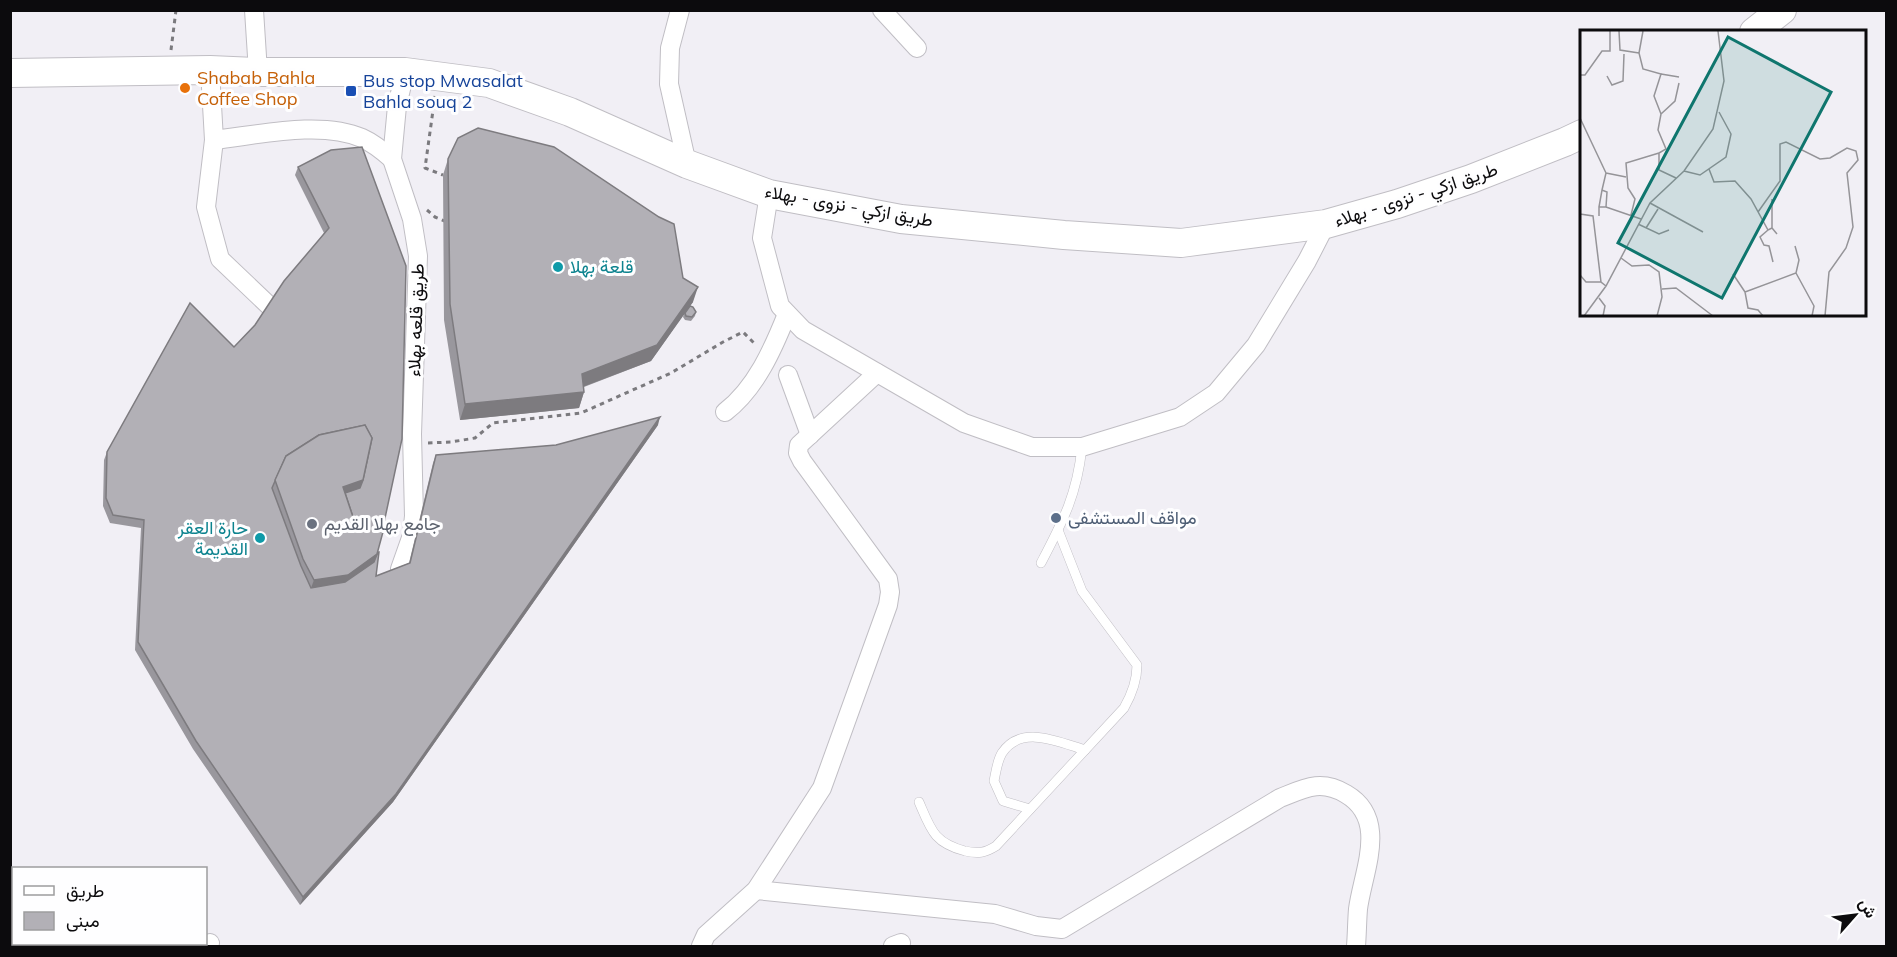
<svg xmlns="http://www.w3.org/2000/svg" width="1897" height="957" font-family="Mulish,Vazirmatn,sans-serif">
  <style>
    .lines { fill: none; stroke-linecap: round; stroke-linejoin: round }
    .service-casing { stroke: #c0bec4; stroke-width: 10 }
    .minor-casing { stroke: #c0bec4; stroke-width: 20 }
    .primary-casing { stroke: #c0bec4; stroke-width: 30 }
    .path { stroke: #7b7a7e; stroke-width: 3; stroke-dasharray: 4.5 4.5; stroke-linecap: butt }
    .service { stroke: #fff; stroke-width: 9 }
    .minor { stroke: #fff; stroke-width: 18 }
    .primary { stroke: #fff; stroke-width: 28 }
    .wall { fill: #99979d }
    .shaded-wall { fill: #7d7b7f }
    .building { fill: #b2b0b6; stroke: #7d7b7f; stroke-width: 1.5 }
    .food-dot { fill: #e8710a; stroke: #fefeff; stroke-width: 2 }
    .transit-dot { fill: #1a4fb4; stroke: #fefeff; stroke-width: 2 }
    .culture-dot { fill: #0f9aa8; stroke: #fefeff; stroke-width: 2 }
    .service-dot { fill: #5c6f8a; stroke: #fefeff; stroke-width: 2 }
    .worship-dot { fill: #6b7280; stroke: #fefeff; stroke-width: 2 }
    .labels { text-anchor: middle; stroke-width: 6; stroke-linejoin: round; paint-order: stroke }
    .food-label { font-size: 18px; fill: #c56008; stroke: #fefeff; text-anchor: start }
    .transit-label { font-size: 18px; fill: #164399; stroke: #fefeff; text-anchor: start }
    .street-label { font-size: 18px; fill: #0c0b0d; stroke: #fefeff }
    .culture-label { font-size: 18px; fill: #0d838f; stroke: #fefeff; text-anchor: start }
    .service-label { font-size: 18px; fill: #4e5e75; stroke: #fefeff; text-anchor: start }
    .worship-label { font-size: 18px; fill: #5b616d; stroke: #fefeff; text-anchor: start }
    .inset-road { fill: none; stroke: #959498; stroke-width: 1.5 }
    .view { fill: #0f766e; fill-opacity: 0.15; stroke: #0f766e; stroke-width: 3 }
    .inset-edge { fill: none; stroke: #0c0b0d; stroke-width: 3 }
  </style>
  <rect width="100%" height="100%" fill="#f1eff5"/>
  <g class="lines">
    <defs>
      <g id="service">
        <path d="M1041,563C1063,521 1077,495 1082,447"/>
        <path d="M919,802C931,830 934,843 965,851C978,854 985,853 996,846L1124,708C1132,694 1137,681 1137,665L1082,591L1058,530"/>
        <path d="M1030,809L1003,801L994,781C996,772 997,761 1002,753C1021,724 1059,742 1085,750"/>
        <polyline points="76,946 90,944"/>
      </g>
      <g id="minor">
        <polyline points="254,10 258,72"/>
        <polyline points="680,10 670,48 669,84 687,164"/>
        <polyline points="882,10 917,48"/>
        <polyline points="210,70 214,140 206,207 220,259 283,319"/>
        <path d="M214,140C258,135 321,120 362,138C373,143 383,151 392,159"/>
        <polyline points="769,194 762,238 780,306 803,330 964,423 1032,447 1082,447 1180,417 1216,393 1256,345 1307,261 1326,224"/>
        <polyline points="788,375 810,435"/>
        <path d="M725,412C756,388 773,349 787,314"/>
        <polyline points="400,569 412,535 414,516 412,434 418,256 412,219 392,159 397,106 405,72"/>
        <path d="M756,890L995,914L1036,926L1062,929L1280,798C1305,788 1321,779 1346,794C1389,819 1363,871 1358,909C1357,921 1357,934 1356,946"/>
        <polyline points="208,946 210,943"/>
        <polyline points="701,946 706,935 756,890 822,788 888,605 890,592 888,579 802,461 798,453 799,445 877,373"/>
        <polyline points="893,946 901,943"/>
      </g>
      <g id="primary">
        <polyline points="1754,32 1782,10"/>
        <polyline points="10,73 210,70 258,72 405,72 489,83 570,112 687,164 769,194 901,219 1064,235 1181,243 1326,224 1397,204 1471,179 1565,142 1582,134"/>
      </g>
    </defs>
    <use href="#service" class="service-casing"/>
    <use href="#minor" class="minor-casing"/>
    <use href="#primary" class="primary-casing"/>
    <g class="path">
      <polyline points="171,50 176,10"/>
      <polyline points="435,96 425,168 443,175"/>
      <polyline points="427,210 435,217 447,222"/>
      <polyline points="428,443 451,442 475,438 493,423 581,413 671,373 723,342 743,332 756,345"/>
    </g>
    <use href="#service" class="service"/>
    <use href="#minor" class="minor"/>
    <use href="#primary" class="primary"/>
  </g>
  <g class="wall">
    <polygon points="331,150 378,552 376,576 409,563 433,463 436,455 556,445 658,425 393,802 300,905 193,749 135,650 141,528 110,523 103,506 104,460 107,452 234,347 255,325 324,233 295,175 298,167"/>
    <polygon points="448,159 683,278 693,302 690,306 696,312 695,316 691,321 685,320 683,317 684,314 651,361 584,387 584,392 579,408 460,420 444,320 443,175"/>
  </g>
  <g class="shaded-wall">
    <polygon points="698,287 693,302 651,361 577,389 582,374"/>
    <polygon points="584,392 579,408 460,420 465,404"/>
    <polygon points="660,417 658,425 393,802 300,905 303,897"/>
    <polygon points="363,480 357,496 343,501 343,487"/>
    <polygon points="377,554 371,570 342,590 308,596 314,580"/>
  </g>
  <g class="building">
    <polygon points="478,128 554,147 659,217 674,224 683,278 698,287 657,345 582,374 584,392 465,404 450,304 448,159 458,138"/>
    <polygon points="362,147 406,266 402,439 382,532 357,529 345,493 360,488 363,480 372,438 365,425 319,435 286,456 272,488 301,566 311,588 345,582 374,562 378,552 379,552 376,576 410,563 436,455 556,445 660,417 396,794 303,897 196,741 138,642 144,520 113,515 106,498 107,452 190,303 234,347 255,325 284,281 329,228 298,167 331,150"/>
    <polygon points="690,306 693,307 696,312 692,317 686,316 685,313"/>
    <polygon points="365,425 372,438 363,480 343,487 357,529 383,532 377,554 348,575 314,580 303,559 275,480 286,456 319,435"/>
  </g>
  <circle class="food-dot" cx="185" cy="88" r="6"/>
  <rect class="transit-dot" x="345" y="85" width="12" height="12" rx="3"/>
  <g class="culture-dot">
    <circle cx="558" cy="267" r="6"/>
    <circle cx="260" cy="538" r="6"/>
  </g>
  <circle class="service-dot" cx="1056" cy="518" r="6"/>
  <circle class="worship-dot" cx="312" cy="524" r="6"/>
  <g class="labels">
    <g class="food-label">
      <text x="197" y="84">Shabab Bahla<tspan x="197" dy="21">Coffee Shop</tspan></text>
    </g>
    <g class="transit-label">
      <text x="363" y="87">Bus stop Mwasalat<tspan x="363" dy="21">Bahla souq 2</tspan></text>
    </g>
    <g class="street-label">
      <text transform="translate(1416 195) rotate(-18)" y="6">طريق ازكي - نزوى - بهلاء</text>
      <text transform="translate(849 206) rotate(10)" y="6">طريق ازكي - نزوى - بهلاء</text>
      <text transform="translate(416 320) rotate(-88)" y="6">طريق قلعه بهلاء</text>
    </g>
    <g class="culture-label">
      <text x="570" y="273">قلعة بهلا</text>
      <text x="248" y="534" text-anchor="end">حارة العقر<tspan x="248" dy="21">القديمة</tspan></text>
    </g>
    <g class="service-label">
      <text x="1068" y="524">مواقف المستشفى</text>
    </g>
    <g class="worship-label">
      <text x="324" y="530">جامع بهلا القديم</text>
    </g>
  </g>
  <g transform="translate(1580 30)">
    <rect width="286" height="286" fill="#f1eff5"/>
    <path class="inset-road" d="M39,1L40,20L59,23M63,1L59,23L63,39L81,44L74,66L81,84L78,100L86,119L79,123V140L96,148M81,44L99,47M0,45H5L22,21H30V1M27,46L32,55L43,51L44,24M81,84L95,71L99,53M0,88L26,143L22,160M129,139L134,152L155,151L171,169L188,200L192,198L197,204M104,141L120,145L146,127L151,104L139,82M26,143L46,147M70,173L123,202M19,177L22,160L27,162L26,177M178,182L200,151V114L206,112L240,129L250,128L267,118L276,121L278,130L267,143L273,197L266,218L249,242L245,286M0,184L13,186L21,252L26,256M51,185L55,169L48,158L46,133L79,123M19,186V177H26L61,189M58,194L79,204L89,200M66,198L78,179M192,198V169M188,200L180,207L184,215L189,216L193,232M41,228L52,236L69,235L79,242L82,267L77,286M216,243L234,276L232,286M153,244L165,262M0,245L6,252H21M82,259L96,258L133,286M19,268L25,276L23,286M4,286L26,256L70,173L104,141L133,99L144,51L138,1M183,286L178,280L168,278L165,262L216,243L219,230L215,216"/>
    <path class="view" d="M148,7L251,62L142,268L38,213Z"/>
    <rect width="286" height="286" class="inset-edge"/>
  </g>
  <rect width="1897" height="957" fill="none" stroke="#0c0b0d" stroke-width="24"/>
  <rect x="12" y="867" width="195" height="78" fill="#fefeff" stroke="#9d9d9e" stroke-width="1.5"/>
  <rect x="24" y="886" width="30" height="9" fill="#ffffff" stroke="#9d9d9e" stroke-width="1.5"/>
  <text x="66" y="897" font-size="18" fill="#0c0b0d">طريق</text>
  <rect x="24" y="912" width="30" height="18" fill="#b2b0b6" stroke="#9d9d9e" stroke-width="1.5"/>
  <text x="66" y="927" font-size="18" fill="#0c0b0d">مبنى</text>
  <g transform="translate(1855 915) rotate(62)" stroke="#fefeff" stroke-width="4.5" paint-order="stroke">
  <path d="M0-4.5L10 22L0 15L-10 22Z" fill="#0c0b0d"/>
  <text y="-9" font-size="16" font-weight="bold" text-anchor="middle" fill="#0c0b0d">ش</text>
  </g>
</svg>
